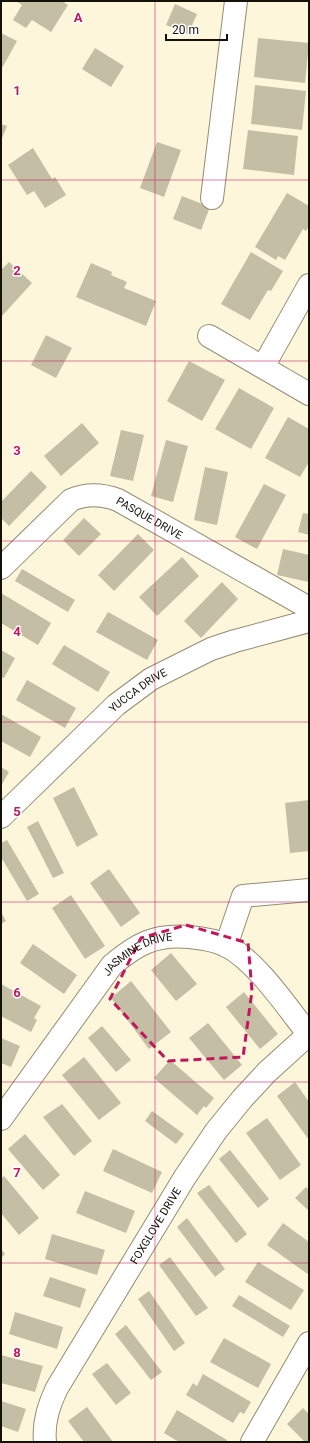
<svg xmlns="http://www.w3.org/2000/svg" width="310" height="1443" font-family="Roboto,sans-serif">
  <style>
    .building { fill: #c4bea4 }
    .lines { fill: none; stroke-linecap: round; stroke-linejoin: round }
    .minor-casing { stroke: #938d74; stroke-width: 24 }
    .minor { stroke: #fff; stroke-width: 22 }
    .marked { fill: none; stroke: #c2185b; stroke-width: 3; stroke-dasharray: 8 5; stroke-linejoin: round }
    .grid { fill: none; stroke: #c2185b; stroke-width: 1; stroke-opacity: 0.55 }
    .labels { text-anchor: middle; stroke-width: 3; stroke-linejoin: round; paint-order: stroke }
    .street-label { font-size: 11px; fill: #141208; stroke: #fff }
    .grid-label { font-size: 13px; text-anchor: middle; font-weight: bold; fill: #c2185b; stroke: #fff; stroke-width: 3; stroke-linejoin: round; paint-order: stroke }
  </style>
  <rect width="100%" height="100%" fill="#fdf6db"/>
  <g class="building">
    <polygon points="16,1 62,1 68,5 51,32 32,20 26,28 13,20 22,5"/>
    <polygon points="175,4 197,14 188,34 166,25"/>
    <polygon points="1,33 17,41 1,70"/>
    <polygon points="258,38 309,43 305,83 254,77"/>
    <polygon points="95,48 124,66 111,87 82,69"/>
    <polygon points="255,85 306,91 302,130 251,124"/>
    <polygon points="1,124 7,126 1,141"/>
    <polygon points="248,130 298,136 294,175 243,169"/>
    <polygon points="157,142 181,150 164,197 140,188"/>
    <polygon points="33,148 52,179 55,177 66,195 45,208 34,191 27,195 8,165"/>
    <polygon points="287,193 309,206 309,226 306,231 303,229 285,260 278,256 276,260 255,247"/>
    <polygon points="182,196 210,207 201,230 173,219"/>
    <polygon points="251,252 283,271 271,291 268,290 250,320 221,304"/>
    <polygon points="9,262 32,283 1,317 1,270"/>
    <polygon points="91,263 112,272 111,275 127,282 124,288 156,301 146,326 76,297"/>
    <polygon points="46,335 72,348 56,378 31,365"/>
    <polygon points="189,361 225,380 202,421 167,401"/>
    <polygon points="239,388 274,408 251,449 215,429"/>
    <polygon points="288,417 309,429 309,462 300,477 265,458"/>
    <polygon points="82,423 99,443 61,476 44,456"/>
    <polygon points="121,430 144,435 133,481 110,476"/>
    <polygon points="166,440 188,446 173,502 151,496"/>
    <polygon points="205,467 228,472 217,525 194,520"/>
    <polygon points="31,471 47,487 9,526 1,518 1,502"/>
    <polygon points="264,484 286,495 257,549 235,537"/>
    <polygon points="303,513 309,514 309,535 298,532"/>
    <polygon points="84,518 101,534 79,556 63,540"/>
    <polygon points="138,534 154,550 114,591 98,575"/>
    <polygon points="283,549 309,555 309,582 277,575"/>
    <polygon points="182,557 199,576 157,616 139,597"/>
    <polygon points="22,569 75,600 68,612 15,581"/>
    <polygon points="222,582 238,599 201,638 184,621"/>
    <polygon points="1,593 51,623 38,645 1,623"/>
    <polygon points="108,612 158,640 147,660 96,632"/>
    <polygon points="64,645 110,672 98,692 52,664"/>
    <polygon points="1,650 15,658 4,678 1,677"/>
    <polygon points="27,680 76,708 65,728 16,700"/>
    <polygon points="1,714 41,737 30,757 1,741"/>
    <polygon points="1,767 9,772 1,786"/>
    <polygon points="74,787 98,835 77,847 53,798"/>
    <polygon points="309,800 309,851 290,853 285,803"/>
    <polygon points="38,821 64,873 53,878 27,827"/>
    <polygon points="7,840 39,894 27,901 1,857 1,843"/>
    <polygon points="109,869 140,913 121,927 90,883"/>
    <polygon points="71,895 105,946 85,959 52,908"/>
    <polygon points="1,912 6,921 1,924"/>
    <polygon points="33,944 77,975 64,994 20,963"/>
    <polygon points="171,953 197,984 176,1001 151,970"/>
    <polygon points="131,981 171,1032 149,1049 111,998"/>
    <polygon points="1,984 41,1006 34,1018 37,1020 31,1032 1,1016"/>
    <polygon points="244,992 278,1034 260,1049 226,1007"/>
    <polygon points="208,1023 242,1065 224,1080 189,1038"/>
    <polygon points="102,1026 131,1060 116,1072 88,1038"/>
    <polygon points="1,1038 20,1046 11,1067 1,1063"/>
    <polygon points="84,1057 121,1103 99,1120 62,1075"/>
    <polygon points="170,1060 214,1098 206,1108 204,1106 197,1115 154,1078"/>
    <polygon points="295,1082 309,1102 309,1140 277,1096"/>
    <polygon points="62,1104 92,1141 74,1156 43,1117"/>
    <polygon points="152,1111 184,1134 176,1144 145,1121"/>
    <polygon points="267,1118 301,1165 280,1180 246,1133"/>
    <polygon points="25,1134 60,1175 43,1190 8,1149"/>
    <polygon points="113,1149 162,1172 152,1193 103,1171"/>
    <polygon points="230,1150 269,1199 258,1208 219,1159"/>
    <polygon points="4,1176 39,1218 19,1235 1,1213 1,1179"/>
    <polygon points="209,1185 247,1234 236,1243 197,1193"/>
    <polygon points="306,1187 309,1190 309,1211 295,1198"/>
    <polygon points="85,1191 135,1211 126,1233 76,1213"/>
    <polygon points="187,1218 225,1269 215,1277 177,1227"/>
    <polygon points="283,1223 309,1242 309,1275 267,1245"/>
    <polygon points="52,1234 105,1250 97,1275 45,1259"/>
    <polygon points="1,1249 5,1254 1,1258"/>
    <polygon points="170,1257 208,1308 196,1316 159,1265"/>
    <polygon points="258,1262 304,1290 291,1310 245,1282"/>
    <polygon points="50,1277 86,1289 80,1308 43,1296"/>
    <polygon points="149,1291 185,1343 174,1351 138,1299"/>
    <polygon points="239,1295 290,1326 283,1337 232,1306"/>
    <polygon points="15,1312 63,1327 57,1349 9,1334"/>
    <polygon points="126,1325 162,1372 151,1380 115,1334"/>
    <polygon points="224,1338 271,1364 258,1388 210,1362"/>
    <polygon points="1,1355 43,1366 35,1392 1,1383"/>
    <polygon points="107,1363 131,1393 116,1405 92,1374"/>
    <polygon points="203,1374 251,1402 244,1414 240,1412 233,1423 186,1395 193,1383 197,1386"/>
    <polygon points="1,1401 26,1409 18,1432 1,1426"/>
    <polygon points="87,1407 113,1442 84,1442 68,1421"/>
    <polygon points="303,1408 309,1414 309,1442 305,1442 287,1424"/>
    <polygon points="177,1410 227,1440 226,1442 179,1442 164,1433"/>
  </g>
  <g class="lines">
    <defs>
      <g id="minor">
        <polyline points="212,198 236,1"/>
        <polyline points="209,336 309,394"/>
        <polyline points="263,367 309,285"/>
        <path id="s1" d="M1,568L71,500C87,493 102,494 118,500L309,608"/>
        <path id="s2" d="M1,817L116,705L151,679L211,649L235,641L309,621"/>
        <polyline points="226,946 243,896 309,890"/>
        <path id="s3" d="M1,1119L112,965C137,944 155,934 189,937C201,938 215,940 227,946C257,962 287,1007 309,1035"/>
        <path id="s4" d="M45,1442C43,1422 49,1405 57,1388L185,1177L216,1131L242,1099L267,1072L309,1034"/>
        <polyline points="252,1442 309,1343"/>
      </g>
    </defs>
    <use href="#minor" class="minor-casing"/>
    <use href="#minor" class="minor"/>
  </g>
  <path class="marked" d="M186,925L248,943L252,991L243,1057L168,1061L110,999L141,938Z"/>
  <path class="grid" d="M155,1V1442M1,180H309M1,361H309M1,541H309M1,722H309M1,902H309M1,1082H309M1,1263H309"/>
  <g class="labels">
    <g class="street-label">
      <text dy="4" stroke="none"><textPath href="#s1" startOffset="182">PASQUE DRIVE</textPath></text>
      <text dy="4" stroke="none"><textPath href="#s2" startOffset="187">YUCCA DRIVE</textPath></text>
      <text dy="4" stroke="none"><textPath href="#s3" startOffset="218">JASMINE DRIVE</textPath></text>
      <text dy="4" stroke="none"><textPath href="#s4" startOffset="246">FOXGLOVE DRIVE</textPath></text>
    </g>
  </g>
  <g class="grid-label">
    <text x="78" y="22">A</text>
    <text x="17" y="95">1</text>
    <text x="17" y="275">2</text>
    <text x="17" y="455">3</text>
    <text x="17" y="636">4</text>
    <text x="17" y="816">5</text>
    <text x="17" y="997">6</text>
    <text x="17" y="1177">7</text>
    <text x="17" y="1357">8</text>
  </g>
  <rect width="310" height="1443" fill="none" stroke="#141208" stroke-width="4"/>
  <path d="M166 34v6h61v-6" fill="none" stroke="#141208" stroke-width="2"/>
  <text x="172" y="34" font-size="12" fill="#141208" stroke="#ffffff" stroke-width="3" paint-order="stroke">20 m</text>
</svg>
